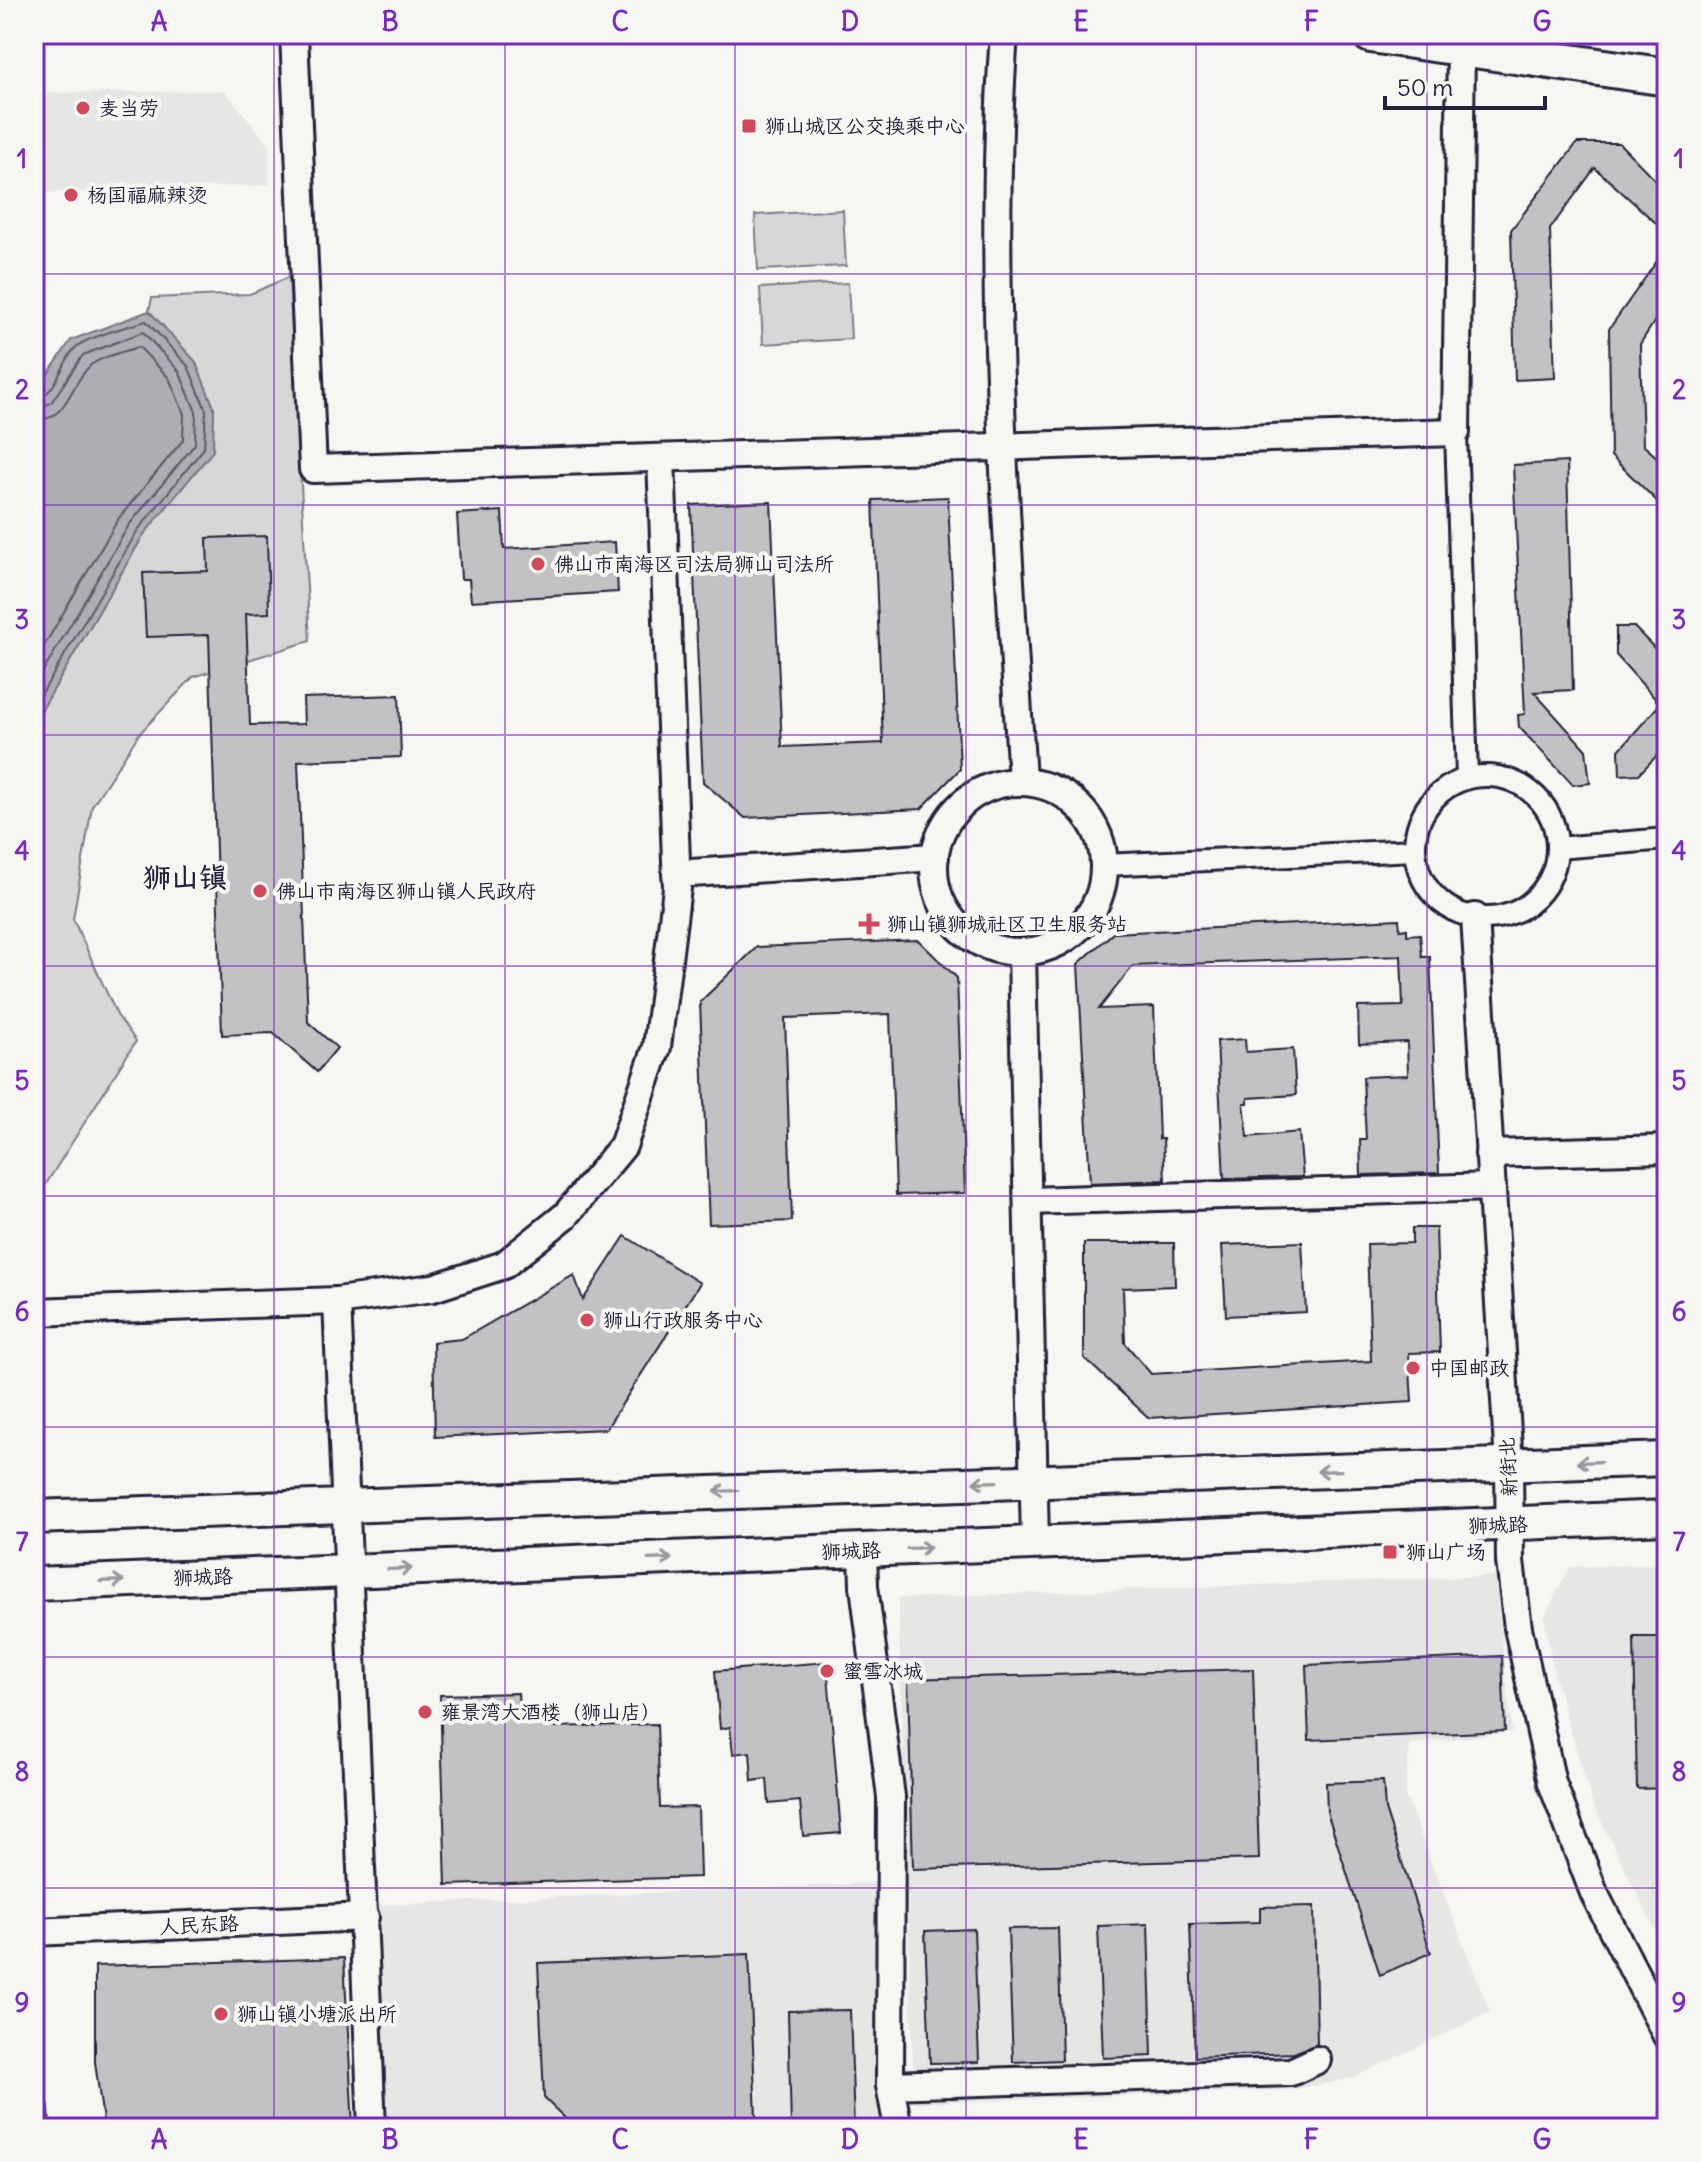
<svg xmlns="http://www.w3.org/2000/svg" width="1701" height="2162" font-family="Delius,'LXGW WenKai TC',sans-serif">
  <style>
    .built { fill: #e6e6e4 }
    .green { fill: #d7d7d7; stroke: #7c7c89; stroke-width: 2 }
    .water { fill: #adadb3; stroke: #757583; stroke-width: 2 }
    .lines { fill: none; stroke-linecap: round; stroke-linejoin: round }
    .shore { stroke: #5a5a6b; stroke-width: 2 }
    .building { fill: #c2c2c4; stroke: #22223b; stroke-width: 2 }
    .pedestrian-casing { stroke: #22223b; stroke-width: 26 }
    .minor-casing { stroke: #22223b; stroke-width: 32 }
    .tertiary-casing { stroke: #22223b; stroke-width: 38 }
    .secondary-casing { stroke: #22223b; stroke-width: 42 }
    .pedestrian { stroke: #f6f6f2; stroke-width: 20 }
    .minor { stroke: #f6f6f2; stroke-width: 26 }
    .tertiary { stroke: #f6f6f2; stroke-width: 32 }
    .secondary { stroke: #f6f6f2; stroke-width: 36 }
    .oneway { stroke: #9797a0 }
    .grid { fill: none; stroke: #7b2cbf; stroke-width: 2; stroke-opacity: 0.55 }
    .poi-dot { fill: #d1495b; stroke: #f6f6f2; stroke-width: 3 }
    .labels { text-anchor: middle; stroke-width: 8; stroke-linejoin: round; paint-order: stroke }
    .poi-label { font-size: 20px; fill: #22223b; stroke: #f6f6f2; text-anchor: start }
    .street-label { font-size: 20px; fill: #22223b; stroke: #f6f6f2 }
    .district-label { font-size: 28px; font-weight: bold; fill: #22223b; stroke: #f6f6f2 }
    .neatline { fill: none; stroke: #7b2cbf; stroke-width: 3 }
    .grid-label { font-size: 26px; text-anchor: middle; font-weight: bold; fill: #7b2cbf }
  </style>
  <rect width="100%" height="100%" fill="#f6f6f2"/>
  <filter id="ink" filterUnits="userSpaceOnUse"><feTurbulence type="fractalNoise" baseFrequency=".0125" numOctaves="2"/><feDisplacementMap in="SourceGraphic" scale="16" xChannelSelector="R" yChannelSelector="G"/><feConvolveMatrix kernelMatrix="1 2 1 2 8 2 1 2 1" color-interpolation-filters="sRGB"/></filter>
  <g filter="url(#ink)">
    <g class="built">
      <polygon points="225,91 269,145 269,185 44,193 34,262 34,93"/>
      <polygon points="1667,1564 1667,1953 1593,1805 1555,1679 1544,1617 1570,1567"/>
      <polygon points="1495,1576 1512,1732 1410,1744 1405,1795 1490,2012 1353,2078 1291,2090 914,2103 898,1598"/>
      <polygon points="876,1883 874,2088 881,2128 387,2128 377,1905"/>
    </g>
    <g class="green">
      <polygon points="843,210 846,266 758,270 755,215"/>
      <polygon points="289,277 310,641 193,677 139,734 92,806 73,919 117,1015 136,1041 34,1203 34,723 144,534 212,451 214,408 195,361 149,311 152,298 250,294"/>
      <polygon points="848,283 851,339 763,344 760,288"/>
    </g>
    <polygon class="water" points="149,311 195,361 214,408 213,451 144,534 34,723 34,395 71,340"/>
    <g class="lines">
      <g class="shore">
        <path d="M34,399C57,397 61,361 76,347C87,337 130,326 146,321L188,366L206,410L204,448L138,530L34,707"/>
        <polyline points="34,409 51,403 83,355 143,332 179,371 196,412 195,444 129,525 34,687"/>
        <path d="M34,421C69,420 69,384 91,365C102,356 126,351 139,347L169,378L184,414L183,440L119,518L34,663"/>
      </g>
    </g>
    <g class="building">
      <polygon points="1577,143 1619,143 1667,192 1667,233 1595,168 1550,229 1555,378 1515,380 1511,230"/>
      <polygon points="1667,247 1667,302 1640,344 1643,445 1667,466 1667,511 1611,456 1609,329"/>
      <polygon points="1567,462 1573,690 1534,692 1586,750 1590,783 1573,785 1519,727 1518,715 1525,714 1513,465"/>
      <polygon points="948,497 960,769 921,809 745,818 703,782 691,505 771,502 782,747 883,743 873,500"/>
      <polygon points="502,511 504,549 615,542 618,592 471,601 469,579 461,579 457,514"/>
      <polygon points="267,536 269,613 246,614 250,725 304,724 303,698 399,695 401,757 298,761 308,1022 337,1048 317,1072 273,1033 222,1035 209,635 146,637 143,573 208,571 207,538"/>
      <polygon points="1616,627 1634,627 1667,661 1667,745 1639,774 1620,775 1619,750 1660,704 1616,655"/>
      <polygon points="1399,919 1400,930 1407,929 1407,935 1420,934 1422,957 1430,957 1439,1173 1361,1175 1360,1140 1366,1140 1363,1077 1408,1075 1407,1042 1359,1044 1358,1007 1403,1006 1401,956 1133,966 1099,1009 1154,1007 1159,1139 1163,1139 1165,1180 1090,1183 1078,964 1113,933"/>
      <polygon points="918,940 957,978 965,1193 896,1195 890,1014 785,1018 792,1221 709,1224 700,1002 757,947"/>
      <polygon points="1245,1039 1246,1052 1293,1049 1296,1095 1248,1098 1248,1103 1244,1103 1248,1137 1299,1132 1303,1177 1224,1179 1217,1041"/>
      <polygon points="1412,1228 1436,1228 1440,1352 1409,1353 1412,1402 1149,1418 1084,1358 1084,1243 1174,1243 1175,1286 1123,1288 1125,1343 1151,1374 1371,1361 1367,1244 1412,1243"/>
      <polygon points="625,1236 700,1283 606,1429 435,1437 433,1342 462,1339 574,1275 583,1300"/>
      <polygon points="1302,1242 1306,1312 1226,1316 1222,1245"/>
      <polygon points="1634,1637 1667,1637 1667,1788 1637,1789"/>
      <polygon points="1502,1656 1505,1731 1309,1740 1306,1665"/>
      <polygon points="827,1662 841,1833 803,1836 800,1801 769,1804 767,1779 752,1781 750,1752 733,1754 730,1727 720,1729 715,1671"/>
      <polygon points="1253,1669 1259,1859 913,1869 908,1679"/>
      <polygon points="518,1693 519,1706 552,1705 553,1727 657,1724 660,1808 698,1807 700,1877 446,1885 440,1695"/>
      <polygon points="1383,1781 1385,1809 1431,1953 1380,1975 1327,1812 1326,1783"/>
      <polygon points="1314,1906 1317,2044 1294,2053 1195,2057 1190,1924 1260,1922 1260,1907"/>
      <polygon points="1148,1924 1152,2056 1103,2058 1098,1926"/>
      <polygon points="1058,1928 1062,2060 1013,2062 1008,1929"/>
      <polygon points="974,1929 979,2062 930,2063 925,1931"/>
      <polygon points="749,1954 756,2117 572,2125 544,2098 538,1963"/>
      <polygon points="344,1958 353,2128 104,2128 95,2062 95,1966"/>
      <polygon points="850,2010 854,2128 791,2128 788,2011"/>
    </g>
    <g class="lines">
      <defs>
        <g id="pedestrian">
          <polyline points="1456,432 1467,777"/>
          <circle cx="1486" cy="847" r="71"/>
          <polyline points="1557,848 1667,839"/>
          <polyline points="1104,865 1414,850"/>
        </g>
        <g id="minor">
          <polyline points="294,34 313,469 1456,432 1461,47"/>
          <path d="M1004,34C986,280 1008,535 1022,781"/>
          <circle cx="1019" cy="867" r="85"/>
          <polyline points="676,874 935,857"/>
          <polyline points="1475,917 1509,1465 1510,1561 1518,1628 1552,1783 1594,1893 1667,2036"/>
          <polyline points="1022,953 1035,1543"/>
          <polyline points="1489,1154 1667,1149"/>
          <polyline points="1028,1201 1492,1187"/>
          <polyline points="337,1301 372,2128"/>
          <polyline points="34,1312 337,1301 433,1288 504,1265 566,1215 623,1146 657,1047 677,888 661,458"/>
          <polyline points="863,1550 864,1586 891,1797 890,2085 898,2128"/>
          <polyline points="34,1932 365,1917"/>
          <polyline points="890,2085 1291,2072 1317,2060"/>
          <polyline points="34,2110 35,2128"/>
        </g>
        <g id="tertiary">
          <polyline points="34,1517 1667,1459"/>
          <polyline points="34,1584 1667,1517"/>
        </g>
        <polyline id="secondary" points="1371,34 1667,77"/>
      </defs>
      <use href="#pedestrian" class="pedestrian-casing"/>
      <use href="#minor" class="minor-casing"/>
      <use href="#tertiary" class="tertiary-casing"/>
      <use href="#secondary" class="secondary-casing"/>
      <use href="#pedestrian" class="pedestrian"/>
      <use href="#minor" class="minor"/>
      <use href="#tertiary" class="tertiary"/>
      <use href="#secondary" class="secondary"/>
    </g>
    <defs><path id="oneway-shaft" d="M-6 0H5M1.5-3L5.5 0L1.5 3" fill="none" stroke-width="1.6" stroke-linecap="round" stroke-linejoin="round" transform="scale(2)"/></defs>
    <g class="oneway">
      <use href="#oneway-shaft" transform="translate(1589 1462) rotate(178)"/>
      <use href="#oneway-shaft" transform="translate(1329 1471) rotate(178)"/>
      <use href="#oneway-shaft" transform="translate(985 1482) rotate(178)"/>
      <use href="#oneway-shaft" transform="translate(726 1491) rotate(178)"/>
      <use href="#oneway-shaft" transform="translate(919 1548) rotate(-2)"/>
      <use href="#oneway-shaft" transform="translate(660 1559) rotate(-2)"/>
      <use href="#oneway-shaft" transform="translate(400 1569) rotate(-2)"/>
      <use href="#oneway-shaft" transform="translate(112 1581) rotate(-2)"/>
    </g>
  </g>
  <path class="grid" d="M274,34V2128M505,34V2128M735,34V2128M966,34V2128M1196,34V2128M1427,34V2128M34,274H1667M34,505H1667M34,735H1667M34,966H1667M34,1196H1667M34,1427H1667M34,1657H1667M34,1888H1667"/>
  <g class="poi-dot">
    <circle cx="83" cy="108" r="8"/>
    <rect x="741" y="118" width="16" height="16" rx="4"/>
    <circle cx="71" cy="195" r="8"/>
    <circle cx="538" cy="564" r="8"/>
    <circle cx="260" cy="891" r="8"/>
    <path d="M865 912h8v8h8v8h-8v8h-8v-8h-8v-8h8z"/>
    <circle cx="587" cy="1320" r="8"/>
    <circle cx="1413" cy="1368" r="8"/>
    <rect x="1382" y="1544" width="16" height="16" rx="4"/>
    <circle cx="827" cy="1671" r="8"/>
    <circle cx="425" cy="1712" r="8"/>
    <circle cx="221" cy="2014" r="8"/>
  </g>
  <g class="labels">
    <g class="poi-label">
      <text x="99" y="115">麦当劳</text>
      <text x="765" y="133">狮山城区公交换乘中心</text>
      <text x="87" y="202">杨国福麻辣烫</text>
      <text x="554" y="571">佛山市南海区司法局狮山司法所</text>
      <text x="276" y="898">佛山市南海区狮山镇人民政府</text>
      <text x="887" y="931">狮山镇狮城社区卫生服务站</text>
      <text x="603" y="1327">狮山行政服务中心</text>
      <text x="1429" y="1375">中国邮政</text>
      <text x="1406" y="1559">狮山广场</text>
      <text x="843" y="1678">蜜雪冰城</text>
      <text x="441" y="1719">雍景湾大酒楼（狮山店）</text>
      <text x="237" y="2021">狮山镇小塘派出所</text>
    </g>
    <g class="street-label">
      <text transform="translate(1508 1467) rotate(-93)" y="7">新街北</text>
      <text transform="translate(1498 1525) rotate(-2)" y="7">狮城路</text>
      <text transform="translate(851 1551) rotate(-2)" y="7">狮城路</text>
      <text transform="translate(203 1577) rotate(-2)" y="7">狮城路</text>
      <text transform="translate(199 1925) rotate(-3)" y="7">人民东路</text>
    </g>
    <g class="district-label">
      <text x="185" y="887">狮山镇</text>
    </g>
  </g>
  <rect width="1701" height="2162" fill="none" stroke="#f6f6f2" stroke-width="88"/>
  <path d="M1385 96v12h160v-12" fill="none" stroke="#22223b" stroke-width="4"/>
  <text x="1397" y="96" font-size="24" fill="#22223b" stroke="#f6f6f2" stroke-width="6" paint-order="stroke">50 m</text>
  <rect x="44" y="44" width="1613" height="2074" class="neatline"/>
  <g class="grid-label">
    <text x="159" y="31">A</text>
    <text x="390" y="31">B</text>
    <text x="620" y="31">C</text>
    <text x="850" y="31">D</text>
    <text x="1081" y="31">E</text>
    <text x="1311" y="31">F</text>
    <text x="1542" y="31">G</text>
    <text x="22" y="168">1</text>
    <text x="1679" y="168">1</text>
    <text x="22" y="399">2</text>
    <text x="1679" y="399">2</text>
    <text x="22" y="629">3</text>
    <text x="1679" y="629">3</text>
    <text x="22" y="860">4</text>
    <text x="1679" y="860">4</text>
    <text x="22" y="1090">5</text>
    <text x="1679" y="1090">5</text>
    <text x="22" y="1321">6</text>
    <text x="1679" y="1321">6</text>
    <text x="22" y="1551">7</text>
    <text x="1679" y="1551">7</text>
    <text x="22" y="1781">8</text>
    <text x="1679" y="1781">8</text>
    <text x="22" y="2012">9</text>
    <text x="1679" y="2012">9</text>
    <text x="159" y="2149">A</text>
    <text x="390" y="2149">B</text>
    <text x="620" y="2149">C</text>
    <text x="850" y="2149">D</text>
    <text x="1081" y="2149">E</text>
    <text x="1311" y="2149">F</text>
    <text x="1542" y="2149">G</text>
  </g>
</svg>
